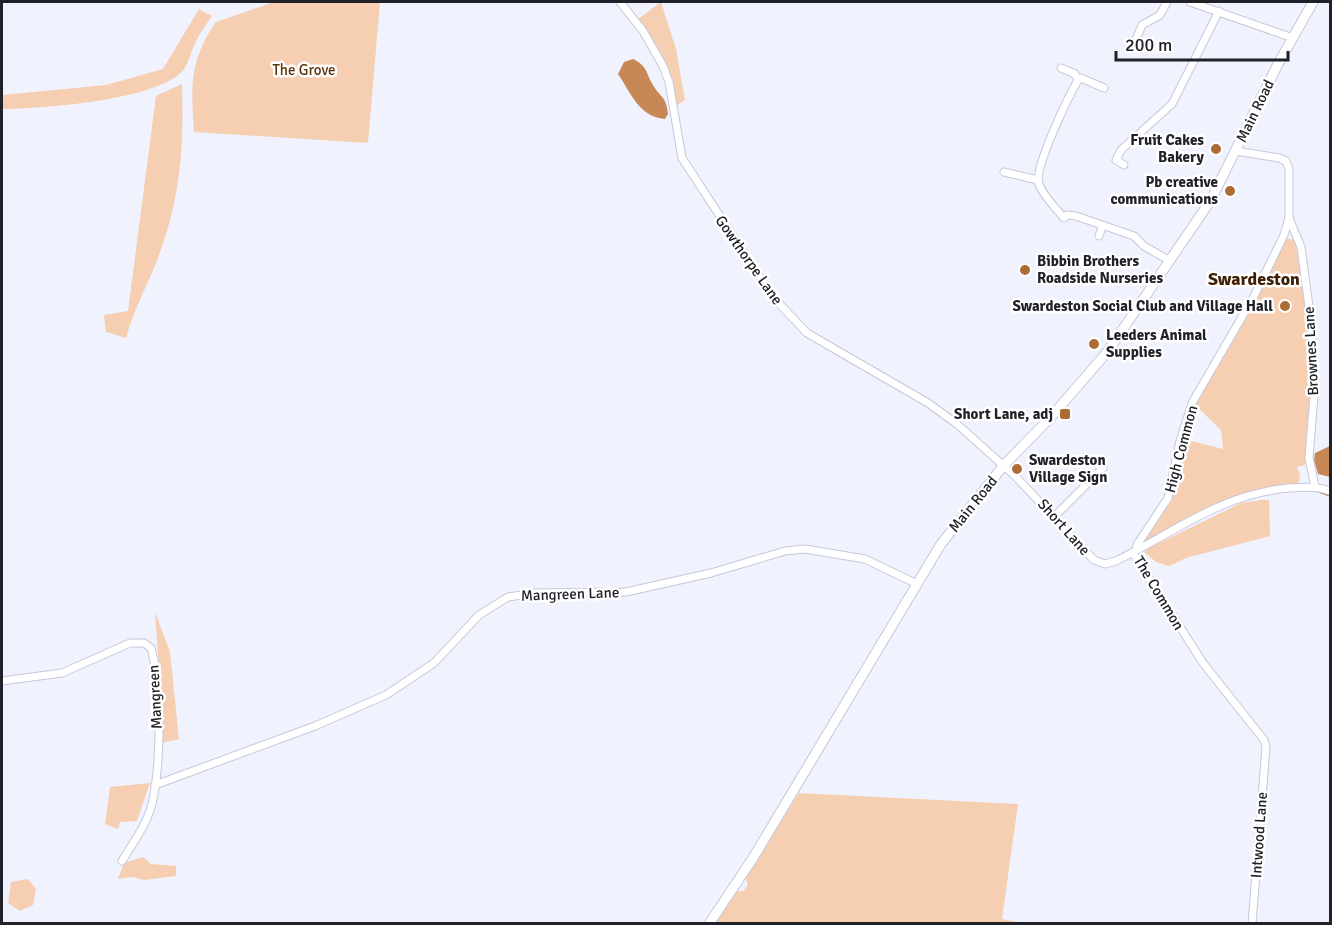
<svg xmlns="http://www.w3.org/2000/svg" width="1332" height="925" font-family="Signika,sans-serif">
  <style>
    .green { fill: #f6cfb3 }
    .water { fill: #c88856 }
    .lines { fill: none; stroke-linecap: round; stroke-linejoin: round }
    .stream { stroke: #c88856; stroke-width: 1.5 }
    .minor-casing { stroke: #c5c8db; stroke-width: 9 }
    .secondary-casing { stroke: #c5c8db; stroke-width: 11 }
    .minor { stroke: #fff; stroke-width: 7 }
    .secondary { stroke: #fff; stroke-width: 9 }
    .poi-dot { fill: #ad6c36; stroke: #fff; stroke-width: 2 }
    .labels { text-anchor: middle; stroke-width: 5; stroke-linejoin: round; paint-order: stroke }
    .park-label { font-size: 15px; fill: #5b3108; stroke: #fff }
    .street-label { font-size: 15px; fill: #212229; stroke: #fff }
    .poi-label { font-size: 15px; font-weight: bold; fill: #212229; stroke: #fff; text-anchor: end }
    .quarter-label { font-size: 18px; font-weight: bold; fill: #3e2006; stroke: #fff }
  </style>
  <rect width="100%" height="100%" fill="#f0f2fe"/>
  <g class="green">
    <path d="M274,2H380L368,143L194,132C191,86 189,61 216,22Z"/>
    <polygon points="661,2 676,49 685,100 676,106 665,64 638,19"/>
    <path d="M199,9L212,16C206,25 199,34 195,44C191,51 189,62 184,69C162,100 39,109 2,109V95L106,85L163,69Z"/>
    <path d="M182,84C184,141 181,197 160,252C150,281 134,308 126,338L106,332L104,315L128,311L156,96Z"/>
    <path d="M1286,238L1295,240L1308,319L1312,395L1305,465L1297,467C1300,474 1302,479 1296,485L1226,499L1140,545L1169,502L1183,439L1223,449L1221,430L1194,404L1243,322Z"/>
    <polygon points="1261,500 1269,500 1270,536 1186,558 1169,566 1156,562 1144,552 1147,549 1241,503"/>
    <polygon points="155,612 170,652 179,739 161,743 163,724"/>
    <polygon points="150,783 137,821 120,822 118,829 105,824 110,787"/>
    <polygon points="799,793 1018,804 1002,919 1024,923 715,924 736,891 744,891 748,884 745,878"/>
    <polygon points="143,857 151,864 176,866 176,876 144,880 133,877 118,879 124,863"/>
    <polygon points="28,879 36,889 33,905 20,911 8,903 11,882"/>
  </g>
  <g class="water">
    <path d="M633,59C648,66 646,74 653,85C661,99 666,95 668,114L665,119C639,117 631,93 618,74L624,62Z"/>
    <polygon points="1330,446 1330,477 1318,474 1314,460 1315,453"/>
  </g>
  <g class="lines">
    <polyline class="stream" points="1319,492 1330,496"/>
    <defs>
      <g id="minor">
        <path d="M620,2L643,31L663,66L669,82L682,158L772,296L807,333L928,403L957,424L1016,477L1094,560L1105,564L1116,561C1175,532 1221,494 1289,488C1303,487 1317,486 1330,491"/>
        <polyline points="1190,2 1293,38"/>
        <polyline points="1135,42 1142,25 1160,15 1167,2"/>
        <path d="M1061,68L1075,74L1078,80C1069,96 1033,169 1039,184C1043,196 1056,208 1064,218L1067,215L1076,216L1134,236L1144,246L1170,261"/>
        <polyline points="1078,80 1081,78 1104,88"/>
        <polyline points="1236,151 1279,158 1286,161 1289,169 1289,218 1301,247 1312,329 1314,396 1309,458 1315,487"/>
        <polyline points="1124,165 1116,160 1121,150 1172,104 1219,11"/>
        <polyline points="1004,172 1038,180"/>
        <polyline points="1099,236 1102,227"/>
        <polyline points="1055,516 1103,468 1098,465"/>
        <polyline points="1136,550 1137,545 1168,498 1180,441 1192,403 1253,298 1284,235 1289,218"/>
        <polyline points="1133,553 1203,663 1264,740 1266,747 1252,924"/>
        <path d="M2,681L62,673L130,643H144L151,648C162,687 161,765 152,804C147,824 133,843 122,861"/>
        <polyline points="155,785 315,726 386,695 434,663 479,615 508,597 535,593 626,592 711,573 785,551 805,549 865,559 917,584"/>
      </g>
      <polyline id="secondary" points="709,924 753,858 941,544 1004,465 1051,417 1108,351 1211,200 1278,64 1313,2"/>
    </defs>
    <use href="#minor" class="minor-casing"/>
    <use href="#secondary" class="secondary-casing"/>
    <use href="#minor" class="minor"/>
    <use href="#secondary" class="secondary"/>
  </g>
  <g class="poi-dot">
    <circle cx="1216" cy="149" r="6"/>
    <circle cx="1230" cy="191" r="6"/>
    <circle cx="1025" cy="270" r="6"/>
    <circle cx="1285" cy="306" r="6"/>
    <circle cx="1094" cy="344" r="6"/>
    <rect x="1059" y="408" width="12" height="12" rx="3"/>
    <circle cx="1017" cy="469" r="6"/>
  </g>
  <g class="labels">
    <g class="park-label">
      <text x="304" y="75">The Grove</text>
    </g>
    <g class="street-label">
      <text transform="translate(1255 111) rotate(-64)" y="5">Main Road</text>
      <text transform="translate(749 260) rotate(55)" y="5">Gowthorpe Lane</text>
      <text transform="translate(1311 351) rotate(-93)" y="5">Brownes Lane</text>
      <text transform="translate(1181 449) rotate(-75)" y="5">High Common</text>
      <text transform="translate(973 504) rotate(-51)" y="5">Main Road</text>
      <text transform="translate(1064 527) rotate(48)" y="5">Short Lane</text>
      <text transform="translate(1159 593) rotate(59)" y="5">The Common</text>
      <text transform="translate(570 594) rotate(-2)" y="5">Mangreen Lane</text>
      <text transform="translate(155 697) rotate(-93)" y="5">Mangreen</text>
      <text transform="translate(1259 835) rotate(-86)" y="5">Intwood Lane</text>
    </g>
    <g class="poi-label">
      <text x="1204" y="145">Fruit Cakes<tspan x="1204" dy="17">Bakery</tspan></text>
      <text x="1218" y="187">Pb creative<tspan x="1218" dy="17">communications</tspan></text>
      <text x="1037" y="266" text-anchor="start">Bibbin Brothers<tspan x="1037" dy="17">Roadside Nurseries</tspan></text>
      <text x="1273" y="311">Swardeston Social Club and Village Hall</text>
      <text x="1106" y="340" text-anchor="start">Leeders Animal<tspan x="1106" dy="17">Supplies</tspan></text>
      <text x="1053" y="419">Short Lane, adj</text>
      <text x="1029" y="465" text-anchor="start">Swardeston<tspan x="1029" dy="17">Village Sign</tspan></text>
    </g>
    <g class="quarter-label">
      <text x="1254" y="285">Swardeston</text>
    </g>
  </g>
  <rect width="1332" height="925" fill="none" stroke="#212229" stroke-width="6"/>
  <path d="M1116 51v9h172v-9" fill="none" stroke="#212229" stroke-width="3"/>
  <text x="1125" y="51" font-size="18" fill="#212229" stroke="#ffffff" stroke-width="4.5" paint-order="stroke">200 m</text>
</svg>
